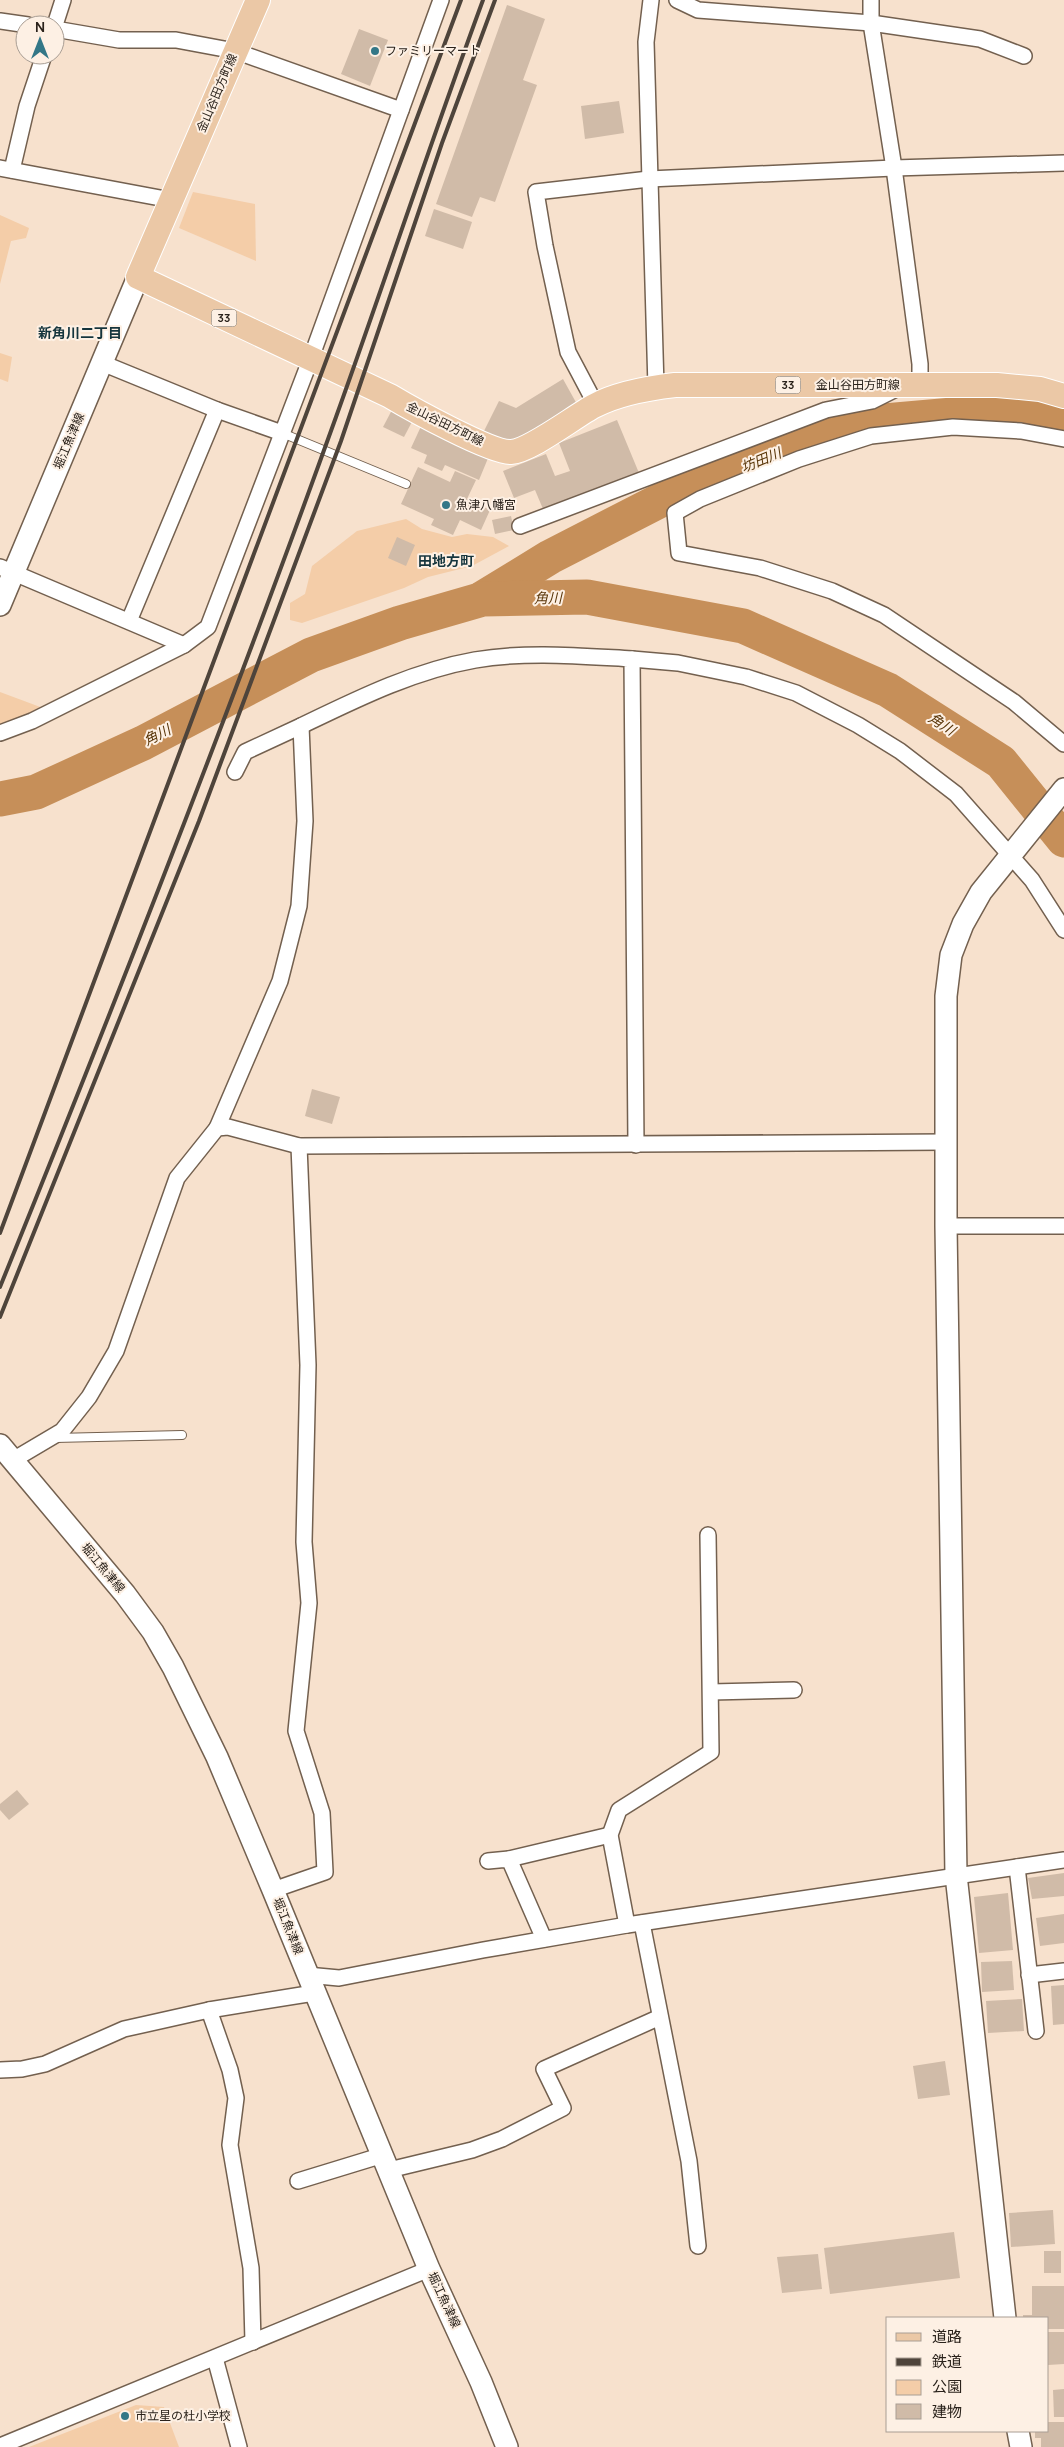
<svg xmlns="http://www.w3.org/2000/svg" width="1064" height="2447" font-family="Manrope,'Noto Sans JP',sans-serif">
  <style>
    .green { fill: #f4cda8 }
    .lines { fill: none; stroke-linecap: round; stroke-linejoin: round }
    .river { stroke: #c68f59; stroke-width: 35 }
    .building { fill: #d0bba8 }
    .lane-casing { stroke: #73604f; stroke-width: 10 }
    .street-casing { stroke: #73604f; stroke-width: 18 }
    .secondary-casing { stroke: #73604f; stroke-width: 24 }
    .primary-casing { stroke: #fff; stroke-width: 26 }
    .lane { stroke: #fff; stroke-width: 8 }
    .street { stroke: #fff; stroke-width: 15 }
    .secondary { stroke: #fff; stroke-width: 21 }
    .primary { stroke: #ebc8a6; stroke-width: 24 }
    .rail { stroke: #4e443b; stroke-width: 4 }
    .poi-dot { fill: #337787; stroke: #fdf0e4; stroke-width: 2 }
    .labels { text-anchor: middle; stroke-width: 4; stroke-linejoin: round; paint-order: stroke }
    .shield { fill: #fdf0e4; stroke: #696057; stroke-width: 1 }
    .shield-label { font-size: 11px; font-weight: bold; fill: #2a221b }
    .poi-label { font-size: 12px; fill: #2a221b; stroke: #fdf0e4; text-anchor: start }
    .street-label { font-size: 12px; fill: #2a221b; stroke: #fdf0e4 }
    .neighbourhood-label { font-size: 14px; font-weight: bold; fill: #15353d; stroke: #fdf0e4 }
    .water-label { font-size: 14px; font-style: italic; fill: #593508; stroke: #fdf0e4 }
  </style>
  <rect width="100%" height="100%" fill="#f7e1cd"/>
  <g class="green">
    <polygon points="193,192 255,204 256,261 179,228"/>
    <polygon points="0,215 29,228 26,238 11,241 0,284"/>
    <polygon points="0,353 12,357 8,382 0,379"/>
    <polygon points="406,519 422,529 452,537 467,534 493,537 509,546 472,566 428,577 404,588 302,623 290,620 290,603 305,594 312,566 357,531"/>
    <polygon points="0,692 51,711 0,733"/>
    <polygon points="136,2405 164,2407 179,2447 29,2447"/>
  </g>
  <g class="lines">
    <g class="river">
      <polyline points="483,598 550,557 661,500 850,424 953,415 1036,414 1064,423"/>
      <polyline points="0,799 36,792 143,743 311,655 400,623 483,599 587,597 743,626 888,690 1001,762 1064,840"/>
    </g>
  </g>
  <g class="building">
    <polygon points="507,5 545,19 523,80 537,85 495,202 480,197 472,217 436,204"/>
    <polygon points="359,29 388,40 370,86 341,74"/>
    <polygon points="619,101 624,133 585,139 581,106"/>
    <polygon points="434,209 472,222 463,249 425,236"/>
    <polygon points="563,379 578,406 507,446 483,433 499,401 516,408"/>
    <polygon points="393,408 414,418 404,437 383,427"/>
    <polygon points="617,420 639,473 543,509 535,490 514,498 503,471 546,454 555,476 570,471 559,443"/>
    <polygon points="423,422 491,451 479,480 445,465 442,471 424,463 427,455 411,448"/>
    <polygon points="418,467 450,482 455,471 476,480 467,499 490,510 481,530 460,520 453,535 431,525 434,519 401,504"/>
    <polygon points="511,516 514,530 495,534 492,520"/>
    <polygon points="397,537 415,545 406,566 388,558"/>
    <polygon points="312,1089 340,1097 332,1124 305,1116"/>
    <polygon points="17,1790 29,1804 9,1820 0,1810 0,1804"/>
    <polygon points="1064,1873 1064,1896 1032,1899 1028,1878"/>
    <polygon points="1008,1893 1013,1950 979,1953 974,1897"/>
    <polygon points="1064,1914 1064,1943 1040,1946 1036,1918"/>
    <polygon points="1012,1961 1014,1990 982,1992 981,1962"/>
    <polygon points="1064,1985 1064,2024 1053,2025 1051,1986"/>
    <polygon points="1022,1999 1024,2031 988,2033 986,2001"/>
    <polygon points="945,2061 950,2095 918,2099 913,2066"/>
    <polygon points="1053,2210 1055,2244 1011,2247 1009,2213"/>
    <polygon points="954,2232 960,2278 830,2294 824,2248"/>
    <rect x="1044" y="2251" width="17" height="22"/>
    <polygon points="818,2254 822,2289 782,2293 777,2257"/>
    <polygon points="1032,2286 1064,2286 1064,2329 1048,2329 1048,2318 1023,2318 1023,2315 1032,2315"/>
    <polygon points="1048,2332 1064,2332 1064,2364 1048,2365"/>
    <polygon points="1064,2389 1064,2417 1054,2417 1053,2390"/>
    <polygon points="1048,2422 1064,2422 1064,2447 1041,2447 1041,2438 1035,2438 1035,2431 1048,2431"/>
  </g>
  <g class="lines">
    <defs>
      <g id="lane">
        <polyline points="282,433 406,484"/>
        <polyline points="55,1438 182,1435"/>
      </g>
      <g id="street">
        <polyline points="651,0 646,42 656,387"/>
        <polyline points="677,0 698,10 871,23 980,39 1024,56"/>
        <polyline points="871,0 871,23 894,168 920,364 920,385"/>
        <polyline points="0,21 28,25"/>
        <polyline points="55,25 63,0"/>
        <polyline points="55,29 119,40 176,40 235,51 401,110"/>
        <polyline points="0,168 171,200"/>
        <polyline points="12,170 27,106 44,55"/>
        <polyline points="102,363 217,410"/>
        <polyline points="596,405 568,352 545,246 536,192 649,179 894,168 1064,163"/>
        <polyline points="1064,439 1021,431 953,427 871,436 799,459 700,499 675,513 679,553 760,568 832,591 884,615 1014,702 1064,744"/>
        <polyline points="520,526 826,410 872,401 896,389"/>
        <polyline points="0,567 184,645"/>
        <polyline points="129,621 217,410 282,433"/>
        <polyline points="632,659 678,663 746,677 796,693 858,725 900,751 956,794 1032,880 1064,930"/>
        <path d="M301,726C357,699 413,671 475,660C527,651 580,656 632,659L636,1145"/>
        <polyline points="0,733 32,721 184,645 208,627 311,358 441,0"/>
        <polyline points="217,1128 280,981 299,906 305,821 301,726 245,752 235,772"/>
        <polyline points="946,1226 1064,1226"/>
        <polyline points="13,1460 62,1431 89,1397 116,1351 177,1178 217,1128 228,1127 299,1146 946,1142"/>
        <polyline points="711,1692 794,1690"/>
        <polyline points="509,1859 610,1835"/>
        <polyline points="488,1861 509,1859 544,1939"/>
        <polyline points="1017,1867 1036,2031"/>
        <polyline points="273,1890 325,1872 322,1813 296,1731 309,1603 304,1542 308,1365 299,1146"/>
        <polyline points="642,1923 689,2161 698,2246"/>
        <polyline points="627,1925 610,1835 619,1810 711,1752 708,1535"/>
        <polyline points="307,1975 339,1978 483,1950 627,1925 1064,1860"/>
        <polyline points="1029,1975 1064,1971"/>
        <polyline points="209,2010 230,2070 236,2098 230,2145 251,2268 253,2342"/>
        <polyline points="0,2070 22,2069 45,2064 124,2029 209,2010 314,1993"/>
        <polyline points="389,2170 472,2150 502,2139 563,2108 544,2069 660,2017"/>
        <polyline points="298,2181 383,2155"/>
        <polyline points="215,2358 239,2447"/>
        <polyline points="0,2446 429,2269"/>
      </g>
      <g id="secondary">
        <polyline points="0,605 138,277"/>
        <polyline points="0,1445 125,1594 153,1632 173,1667 217,1757 273,1890 429,2269 481,2382 507,2447"/>
        <polyline points="1005,2318 956,1875 946,1226 946,996 951,955 963,924 981,892 1064,789"/>
        <polyline points="1018,2431 1021,2447"/>
      </g>
      <path id="primary" d="M258,0L138,277L390,396C410,408 491,453 511,452C530,451 575,416 594,406C618,393 649,388 675,385H997L1040,389L1064,396"/>
    </defs>
    <use href="#lane" class="lane-casing"/>
    <use href="#street" class="street-casing"/>
    <use href="#secondary" class="secondary-casing"/>
    <use href="#primary" class="primary-casing"/>
    <use href="#lane" class="lane"/>
    <use href="#street" class="street"/>
    <use href="#secondary" class="secondary"/>
    <use href="#primary" class="primary"/>
    <g class="rail">
      <polyline points="0,1233 461,0"/>
      <path d="M0,1287C117,999 231,709 336,417C386,278 432,138 483,0"/>
      <polyline points="0,1317 199,821 341,441 442,143 495,0"/>
    </g>
  </g>
  <g class="poi-dot">
    <circle cx="375" cy="51" r="5"/>
    <circle cx="446" cy="505" r="5"/>
    <circle cx="125" cy="2416" r="5"/>
  </g>
  <g class="labels">
    <g class="shield">
      <rect x="211.5" y="309.5" width="25" height="17" rx="4"/>
      <rect x="775.5" y="376.5" width="25" height="17" rx="4"/>
    </g>
    <g class="shield-label">
      <text x="224" y="322">33</text>
      <text x="788" y="389">33</text>
    </g>
    <g class="poi-label">
      <text x="385" y="55">ファミリーマート</text>
      <text x="456" y="509">魚津八幡宮</text>
      <text x="135" y="2420">市立星の杜小学校</text>
    </g>
    <g class="street-label">
      <text transform="translate(217 93) rotate(-67)" y="4">金山谷田方町線</text>
      <text x="858" y="389">金山谷田方町線</text>
      <text transform="translate(445 424) rotate(26)" y="4">金山谷田方町線</text>
      <text transform="translate(69 441) rotate(-67)" y="4">堀江魚津線</text>
      <text transform="translate(103 1568) rotate(50)" y="4">堀江魚津線</text>
      <text transform="translate(288 1926) rotate(68)" y="4">堀江魚津線</text>
      <text transform="translate(444 2300) rotate(65)" y="4">堀江魚津線</text>
    </g>
    <g class="neighbourhood-label">
      <text x="80" y="338">新角川二丁目</text>
      <text x="446" y="566">田地方町</text>
    </g>
    <g class="water-label">
      <text transform="translate(761 460) rotate(-22)" y="5">坊田川</text>
      <text transform="translate(548 598) rotate(-1)" y="5">角川</text>
      <text transform="translate(942 724) rotate(33)" y="5">角川</text>
      <text transform="translate(157 735) rotate(-27)" y="5">角川</text>
    </g>
  </g>
  <rect x="886" y="2317" width="162" height="115" fill="#fdf0e4" stroke="#a99e94"/>
  <rect x="896" y="2333" width="25" height="8" fill="#ebc8a6" stroke="#a99e94"/>
  <text x="932" y="2342" font-size="15" fill="#2a221b">道路</text>
  <rect x="896" y="2358" width="25" height="8" fill="#4e443b" stroke="#a99e94"/>
  <text x="932" y="2367" font-size="15" fill="#2a221b">鉄道</text>
  <rect x="896" y="2380" width="25" height="15" fill="#f4cda8" stroke="#a99e94"/>
  <text x="932" y="2392" font-size="15" fill="#2a221b">公園</text>
  <rect x="896" y="2404" width="25" height="15" fill="#d0bba8" stroke="#a99e94"/>
  <text x="932" y="2417" font-size="15" fill="#2a221b">建物</text>
  <g transform="translate(40 40)"><circle r="24" fill="#fdf0e4" stroke="#a99e94"/>
  <path d="M0-4L9 19L0 12L-9 19Z" fill="#337787"/>
  <text y="-8" font-size="14" font-weight="bold" text-anchor="middle" fill="#2a221b">N</text>
  </g>
</svg>
